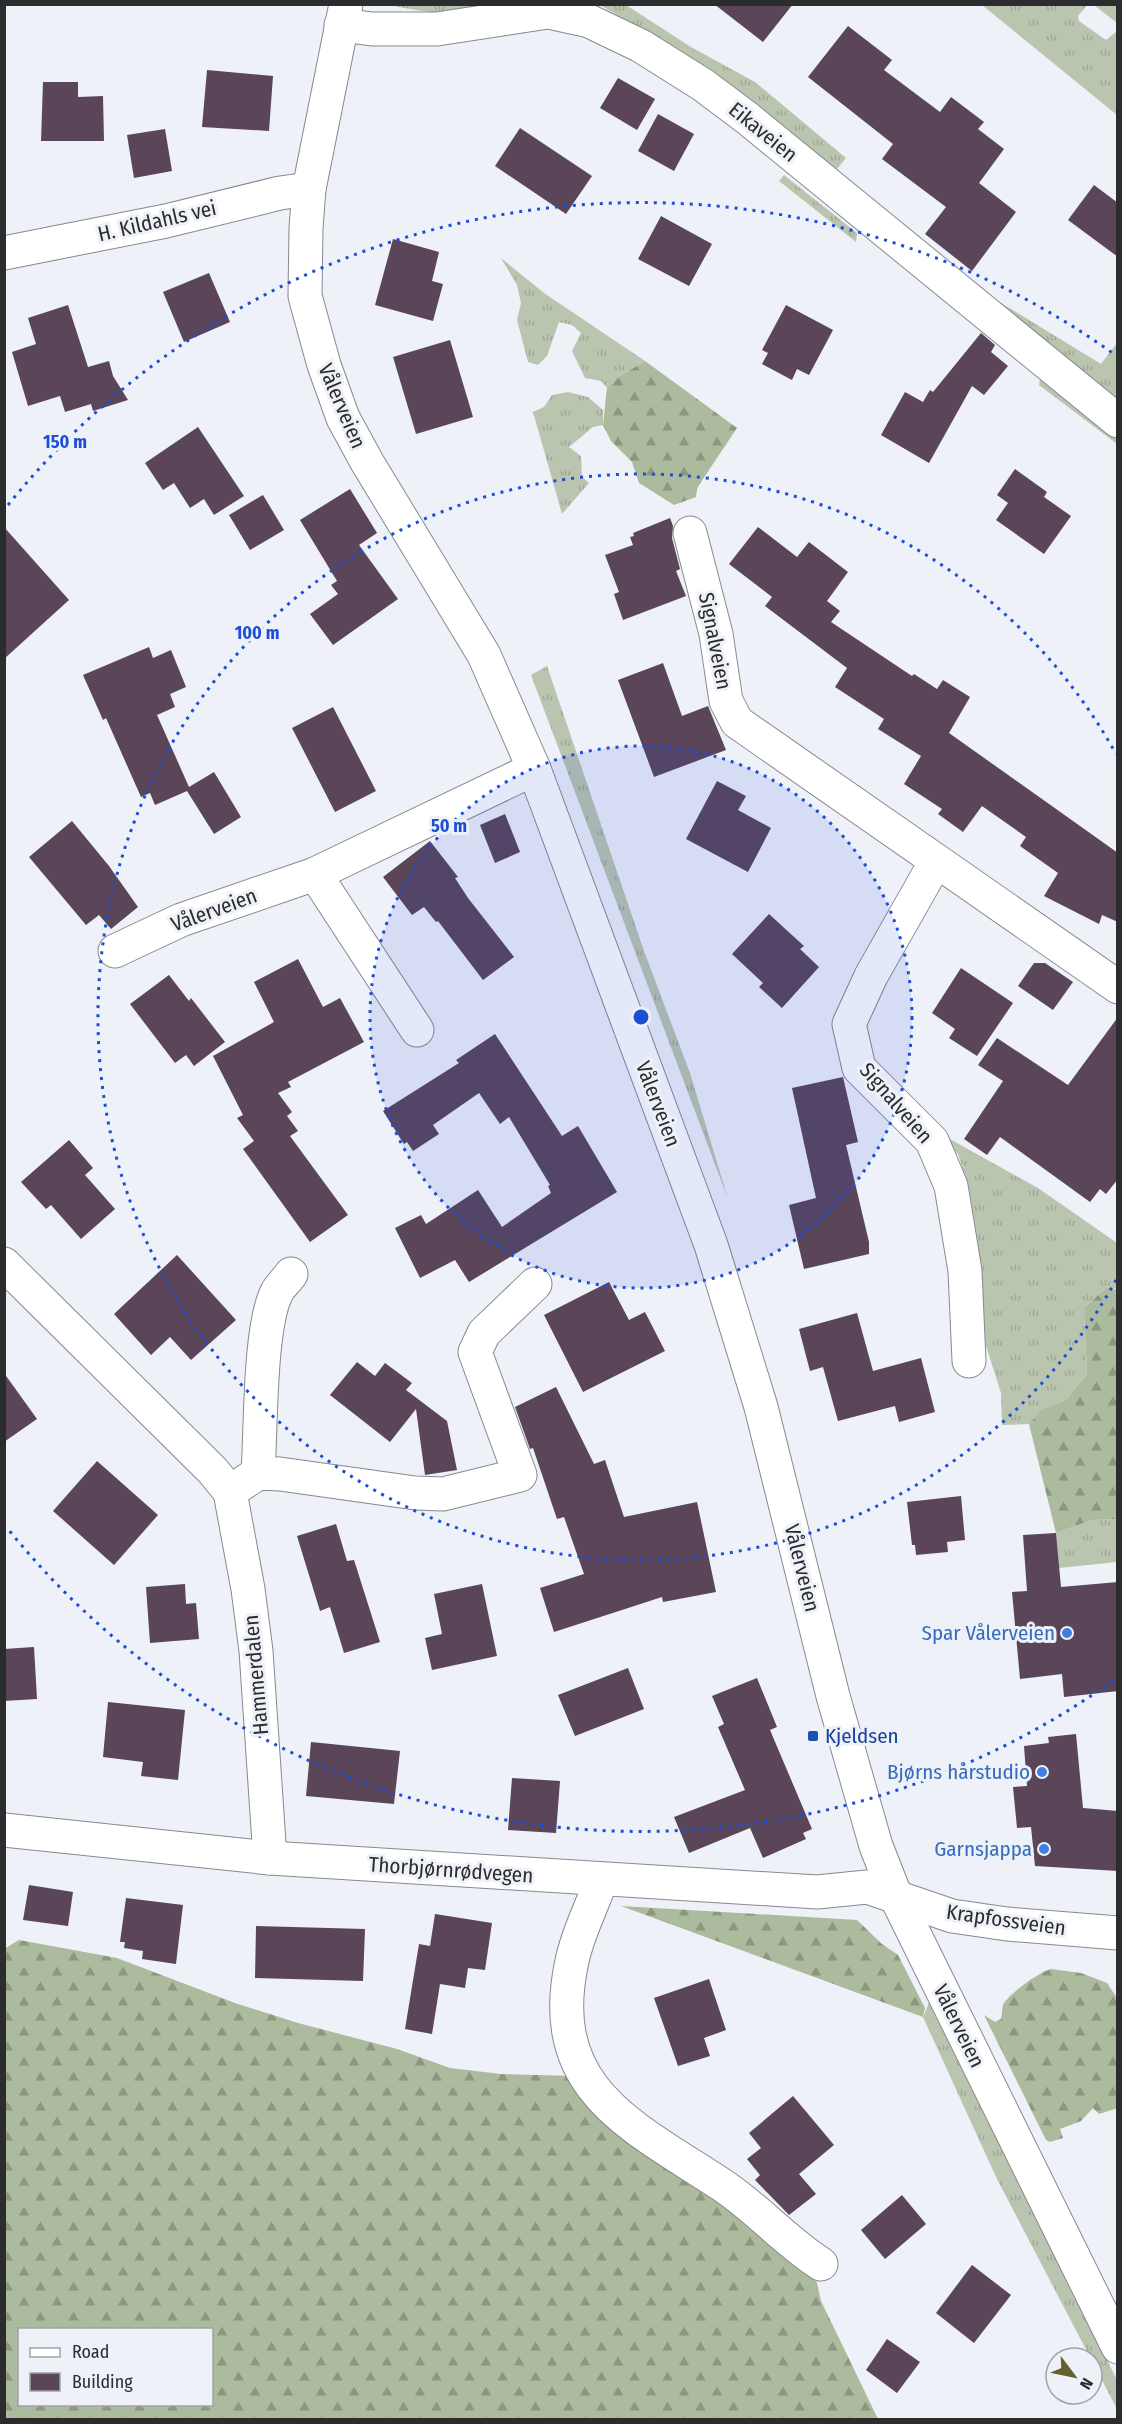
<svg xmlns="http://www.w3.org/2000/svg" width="1122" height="2424" font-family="'Fira Sans Condensed',sans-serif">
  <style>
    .grass { fill: url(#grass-tufts) }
    .forest { fill: url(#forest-firs); fill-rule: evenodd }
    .building { fill: #5a4559 }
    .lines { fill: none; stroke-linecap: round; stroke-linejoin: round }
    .minor-casing { stroke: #87898f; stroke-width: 35 }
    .minor { stroke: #fff; stroke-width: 33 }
    .ring { fill: none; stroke: #1d4ed8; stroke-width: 3; stroke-dasharray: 3 6 }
    .shop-dot { fill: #3f7fe0; stroke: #eef1f7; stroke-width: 2 }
    .transit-dot { fill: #1a4fb4; stroke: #eef1f7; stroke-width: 2 }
    .labels { text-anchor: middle; stroke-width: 6; stroke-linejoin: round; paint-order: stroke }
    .street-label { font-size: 21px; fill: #2b2c2e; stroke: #eef1f7 }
    .shop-label { font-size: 21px; fill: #366cbe; stroke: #eef1f7; text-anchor: end }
    .transit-label { font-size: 21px; fill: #164399; stroke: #eef1f7; text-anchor: start }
    .centre { fill: #1d4ed8; stroke: #eef1f7; stroke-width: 3 }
    .ring-label { font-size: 18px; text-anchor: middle; font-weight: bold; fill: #1d4ed8; stroke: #eef1f7; stroke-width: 6; stroke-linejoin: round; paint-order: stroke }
  </style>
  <defs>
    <pattern id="grass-tufts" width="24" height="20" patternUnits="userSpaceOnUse" patternTransform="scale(1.5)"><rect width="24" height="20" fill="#bac5af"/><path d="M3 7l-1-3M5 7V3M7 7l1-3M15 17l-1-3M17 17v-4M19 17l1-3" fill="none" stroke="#a0a997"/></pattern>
    <pattern id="forest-firs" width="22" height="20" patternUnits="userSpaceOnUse" patternTransform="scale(1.5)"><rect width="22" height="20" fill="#acba9d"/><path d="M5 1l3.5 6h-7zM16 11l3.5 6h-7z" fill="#8c9780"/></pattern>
  </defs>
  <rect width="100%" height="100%" fill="#eef1f7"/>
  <g class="grass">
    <path d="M387,5H485C445,19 427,11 387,5Z"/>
    <polygon points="600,5 626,5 691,47 755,82 846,158 837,169 658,39"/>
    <polygon points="982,5 1093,5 1087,5 1078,16 1079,21 1106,40 1116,32 1117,23 1094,5 1117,5 1117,115"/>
    <polygon points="784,175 857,233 856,242 779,181"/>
    <polygon points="501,258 544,293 645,361 620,376 607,388 601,381 585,378 572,351 581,333 572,325 559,322 547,356 538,365 528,362 517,320 521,303 517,285"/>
    <polygon points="998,301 1101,364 1117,343 1117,406 1000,312"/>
    <polygon points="1040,379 1117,437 1117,444 1039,385"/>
    <polygon points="568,392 588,397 603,410 603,425 593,427 569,447 581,456 582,477 589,483 562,514 533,412 544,407 552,395"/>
    <polygon points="547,666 644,951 690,1073 728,1199 531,675"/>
    <polygon points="948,1138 1038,1188 1117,1243 1117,1289 1107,1287 1084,1308 1087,1374 1066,1400 1042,1410 1029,1424 1002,1425 1001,1393 975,1311 969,1214 962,1166 958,1154 946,1142"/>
    <polygon points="1117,1519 1117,1562 1059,1568 1056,1533 1092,1520"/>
    <polygon points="929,2003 1117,2380 1117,2409 997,2179 923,2017"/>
  </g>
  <g class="forest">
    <polygon points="645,361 737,428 697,488 696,497 674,505 639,483 632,462 611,441 603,425 607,388 620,376"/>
    <polygon points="1107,1287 1118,1290 1117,1519 1092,1520 1056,1533 1029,1424 1041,1410 1066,1400 1087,1374 1084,1308"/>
    <polygon points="621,1906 857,1920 882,1944 898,1955 925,2008 923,2017"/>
    <path d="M19,1940L117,1958L235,2003L298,2023L397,2049L450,2068L501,2074L575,2076L814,2270L821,2301L878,2419H5L4,1949ZM20,2330H212V2404H20Z"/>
    <path d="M1051,1969L1081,1973L1107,1983L1117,1998L1118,2108L1099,2114L1093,2108L1081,2121L1060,2129L1063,2138L1050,2142L1046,2140L984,2015L995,2022L1001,2019C1002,2015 1002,2008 1003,2005C1007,1995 1041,1971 1051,1969Z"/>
  </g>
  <g class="building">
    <polygon points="714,4 793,4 763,42"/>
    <polygon points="848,26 892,60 884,70 940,112 951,97 984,122 978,129 1004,149 979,183 1016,212 972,271 925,234 946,207 882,159 893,144 808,77"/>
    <polygon points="207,70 273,76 269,131 202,127"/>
    <polygon points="618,78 655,99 637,130 600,108"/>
    <polygon points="43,82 78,82 78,97 103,96 104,141 41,141"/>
    <polygon points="658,114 694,134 674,171 638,151"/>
    <polygon points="520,128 592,176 566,214 495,166"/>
    <polygon points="165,129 172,171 134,178 127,135"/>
    <polygon points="1094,185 1118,203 1118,257 1068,220"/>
    <polygon points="661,216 712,244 689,286 638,259"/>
    <polygon points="393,239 439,252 432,281 443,284 433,321 375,305"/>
    <polygon points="209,273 230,322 184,342 163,292"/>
    <polygon points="68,305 88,367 109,361 113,376 128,400 93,411 91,404 65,412 60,396 28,406 12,352 36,344 28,318"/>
    <polygon points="786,305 833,330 809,375 797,369 792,380 762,364 768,353 762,350"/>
    <polygon points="981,333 995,345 991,352 1008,366 984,395 972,386 929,463 881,435 905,392 923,402 930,390 933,392"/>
    <polygon points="450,340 473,417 416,434 393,357"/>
    <polygon points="198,427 244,496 214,515 204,499 190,508 174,483 163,490 145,463"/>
    <polygon points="1015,469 1047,492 1044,497 1071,516 1044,554 996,520 1008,503 997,495"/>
    <polygon points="350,489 377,533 359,545 398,599 333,645 310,614 338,594 331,585 337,581 300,520"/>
    <polygon points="263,495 284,530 250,550 229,515"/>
    <polygon points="670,518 673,526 672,538 680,569 676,571 686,596 623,620 614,594 619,592 605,555 633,545 630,537 634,536 633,533"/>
    <polygon points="4,527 69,600 4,659"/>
    <polygon points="758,527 797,557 809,542 848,572 827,601 840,611 831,622 912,676 914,674 937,689 943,680 970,697 949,733 1118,853 1118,922 1102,915 1099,924 1044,896 1058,873 1020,846 1026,837 982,806 963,832 938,814 942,809 904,784 921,756 878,729 884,719 835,687 847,668 765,606 772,597 729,564"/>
    <polygon points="149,647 153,658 171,650 186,687 170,694 175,707 157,715 189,787 214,772 241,817 214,834 187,791 155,805 150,793 141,797 106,718 103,720 83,675"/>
    <polygon points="663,663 682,716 708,706 726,750 654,777 618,680"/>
    <polygon points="333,707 376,791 335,812 292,728"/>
    <polygon points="717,781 746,796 738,810 771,828 748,872 686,839"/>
    <polygon points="505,814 520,852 495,863 480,825"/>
    <polygon points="72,821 109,866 138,907 111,929 99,915 86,925 29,857"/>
    <polygon points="430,841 458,877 455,878 468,898 514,957 483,980 438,921 436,922 424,907 412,915 383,877"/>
    <polygon points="769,914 804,946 800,949 819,967 782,1008 759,987 763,983 732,954"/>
    <polygon points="298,959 323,1007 340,998 364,1042 288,1082 291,1087 278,1093 292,1112 287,1116 298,1131 290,1136 348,1215 310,1242 243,1149 254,1141 237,1118 243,1115 213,1056 274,1022 254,982"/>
    <polygon points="1034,963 1045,963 1073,982 1053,1010 1018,986"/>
    <polygon points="961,968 1013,1003 977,1056 949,1038 955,1029 932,1013"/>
    <polygon points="169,975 189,1001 191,998 225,1042 194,1066 186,1055 175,1063 130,1004"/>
    <polygon points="1118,1017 1118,1179 1106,1194 1100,1189 1090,1202 1000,1137 987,1155 964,1139 1003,1081 978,1065 997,1038 1068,1085"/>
    <polygon points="495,1034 562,1136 578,1126 617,1192 469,1282 455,1260 420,1278 395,1228 421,1215 426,1224 478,1190 502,1227 551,1193 548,1186 550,1185 509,1117 500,1124 479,1093 433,1125 439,1134 413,1151 407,1142 404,1144 383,1111 459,1063 456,1060"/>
    <polygon points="843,1077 858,1142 846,1145 869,1242 869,1254 804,1269 789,1205 816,1198 792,1088"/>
    <polygon points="69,1140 93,1168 85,1175 115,1209 81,1239 51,1205 46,1209 21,1182"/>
    <polygon points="177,1255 236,1320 191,1360 170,1337 151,1355 114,1314"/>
    <polygon points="609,1282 629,1320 645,1312 665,1351 583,1392 544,1315"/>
    <polygon points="857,1313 873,1371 921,1358 935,1412 899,1422 895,1406 838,1421 823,1367 810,1371 799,1329"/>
    <polygon points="357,1362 375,1376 385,1363 412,1383 406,1390 447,1421 457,1470 425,1475 416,1409 390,1442 330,1395"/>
    <polygon points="4,1373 37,1419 4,1442"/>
    <polygon points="556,1387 594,1464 605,1460 624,1517 697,1502 716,1592 663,1602 662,1597 554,1632 540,1588 584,1574 564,1517 557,1519 533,1448 530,1449 515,1407"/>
    <polygon points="97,1461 158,1515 114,1565 53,1511"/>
    <polygon points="961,1496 965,1540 947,1542 948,1552 916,1555 915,1545 912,1545 907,1502"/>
    <polygon points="336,1524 347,1561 354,1560 380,1642 344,1653 330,1607 320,1611 297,1536"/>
    <polygon points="1056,1533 1061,1587 1118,1582 1118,1691 1064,1697 1062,1674 1020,1679 1012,1592 1027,1591 1023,1535"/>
    <polygon points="185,1584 186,1604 196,1603 199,1639 150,1643 146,1587"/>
    <polygon points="482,1584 497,1656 432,1670 425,1638 442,1634 434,1594"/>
    <polygon points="34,1647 37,1699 4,1701 4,1649"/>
    <polygon points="628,1668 644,1709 575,1736 558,1695"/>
    <polygon points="757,1678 777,1727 770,1730 812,1829 803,1833 806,1839 763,1858 750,1828 689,1853 674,1817 745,1790 718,1727 724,1724 712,1696"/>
    <polygon points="108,1702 185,1710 178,1780 141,1776 143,1762 103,1757"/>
    <polygon points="1076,1734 1083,1808 1118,1811 1118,1871 1035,1866 1031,1827 1017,1828 1013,1787 1027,1786 1024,1746 1049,1743 1048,1737"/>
    <polygon points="311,1742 400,1751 394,1804 306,1796"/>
    <polygon points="512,1778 560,1781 556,1833 508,1830"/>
    <polygon points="29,1885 73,1892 68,1926 23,1920"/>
    <polygon points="126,1898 183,1905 176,1964 142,1959 143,1951 124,1948 125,1942 120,1942"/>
    <polygon points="435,1914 492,1923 485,1970 468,1968 465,1988 440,1984 432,2034 405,2029 419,1944 430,1946"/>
    <polygon points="256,1926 365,1929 363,1981 255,1978"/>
    <polygon points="709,1979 726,2030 704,2038 710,2056 678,2066 654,1998"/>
    <polygon points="793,2096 834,2145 799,2174 816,2194 789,2215 755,2180 760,2175 747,2159 761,2148 749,2133"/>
    <polygon points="902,2195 926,2224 885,2259 861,2230"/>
    <polygon points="972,2265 1011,2295 974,2343 936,2313"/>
    <polygon points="887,2339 920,2362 897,2393 866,2370"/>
  </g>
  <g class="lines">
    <defs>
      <g id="minor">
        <polyline points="346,4 309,189 306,228 305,296 324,365 343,418 367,462 484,655 534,769 711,1245 761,1407 833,1696 876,1846 896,1897 1118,2347"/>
        <polyline points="341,25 372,29 437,29 548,12 589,21 641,46 703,85 747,118 1118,421"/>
        <polyline points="4,253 166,221 280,193 309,189"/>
        <polyline points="690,533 716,634 726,701 737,722 1118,987"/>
        <polyline points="935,863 871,976 849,1024 859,1068 932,1141 951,1186 965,1271 969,1361"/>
        <polyline points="315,874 417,1030"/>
        <polyline points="115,951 181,920 315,874 534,769"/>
        <polyline points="4,1264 213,1471 230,1492 248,1589 256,1651 270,1858"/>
        <path d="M258,1473C261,1432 259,1326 277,1292C280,1286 287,1280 291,1274"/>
        <polyline points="230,1492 258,1473 280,1474 415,1493 443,1494 520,1475 475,1352 484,1333 535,1284"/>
        <polyline points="4,1830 270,1858 817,1892 867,1887 952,1916 1007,1924 1118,1933"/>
        <path d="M601,1880C592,1907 578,1932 572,1961C544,2089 631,2125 722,2185C757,2208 785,2241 821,2264"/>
      </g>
    </defs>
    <use href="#minor" class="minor-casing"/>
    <use href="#minor" class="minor"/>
  </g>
  <circle cx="641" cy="1017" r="271" fill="#1d4ed8" fill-opacity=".12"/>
  <g class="ring">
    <circle cx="641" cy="1017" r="271"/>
    <path d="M1116 1280A543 543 0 1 1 1116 754"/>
    <path d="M1114 1680A814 814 0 0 1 8 1529M8 505A814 814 0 0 1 1114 354"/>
  </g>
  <g class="shop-dot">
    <circle cx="1067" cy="1633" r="6"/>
    <circle cx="1042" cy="1772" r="6"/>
    <circle cx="1044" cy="1849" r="6"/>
  </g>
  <rect class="transit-dot" x="807" y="1730" width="12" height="12" rx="3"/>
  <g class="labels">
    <g class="street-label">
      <text transform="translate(763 132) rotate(39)" y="7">Eikaveien</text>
      <text transform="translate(157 221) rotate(-13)" y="7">H. Kildahls vei</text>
      <text transform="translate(342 406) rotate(67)" y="7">Vålerveien</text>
      <text transform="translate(715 641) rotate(79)" y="7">Signalveien</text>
      <text transform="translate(214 910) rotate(-20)" y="7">Vålerveien</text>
      <text transform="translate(896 1103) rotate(49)" y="7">Signalveien</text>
      <text transform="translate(658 1104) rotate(69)" y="7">Vålerveien</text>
      <text transform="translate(802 1568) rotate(76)" y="7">Vålerveien</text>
      <text transform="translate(256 1675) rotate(-95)" y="7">Hammerdalen</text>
      <text transform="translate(451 1870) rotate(4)" y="7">Thorbjørnrødvegen</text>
      <text transform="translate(1006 1920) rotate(8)" y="7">Krapfossveien</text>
      <text transform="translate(959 2026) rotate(64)" y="7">Vålerveien</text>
    </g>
    <g class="shop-label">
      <text x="1055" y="1640">Spar Vålerveien</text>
      <text x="1030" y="1779">Bjørns hårstudio</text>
      <text x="1032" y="1856">Garnsjappa</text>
    </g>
    <g class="transit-label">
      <text x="825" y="1743">Kjeldsen</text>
    </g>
  </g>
  <circle cx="641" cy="1017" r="9" class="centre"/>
  <g class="ring-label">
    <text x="65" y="448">150 m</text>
    <text x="257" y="639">100 m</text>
    <text x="449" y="832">50 m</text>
  </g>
  <rect width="1122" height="2424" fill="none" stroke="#2b2c2e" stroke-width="12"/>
  <rect x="18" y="2328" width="195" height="78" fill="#eef1f7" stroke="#a0a2a7" stroke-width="1.5"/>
  <rect x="30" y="2348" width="30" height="9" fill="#ffffff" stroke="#a0a2a7" stroke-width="1.5"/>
  <text x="72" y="2358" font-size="18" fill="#2b2c2e">Road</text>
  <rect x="30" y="2373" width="30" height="18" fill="#5a4559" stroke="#a0a2a7" stroke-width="1.5"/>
  <text x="72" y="2388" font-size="18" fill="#2b2c2e">Building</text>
  <g transform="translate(1074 2376) rotate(122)"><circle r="28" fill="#eef1f7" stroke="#a0a2a7" stroke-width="1.5"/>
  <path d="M0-4.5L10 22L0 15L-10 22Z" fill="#65602c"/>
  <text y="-9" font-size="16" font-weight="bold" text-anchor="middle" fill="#2b2c2e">N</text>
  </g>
</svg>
